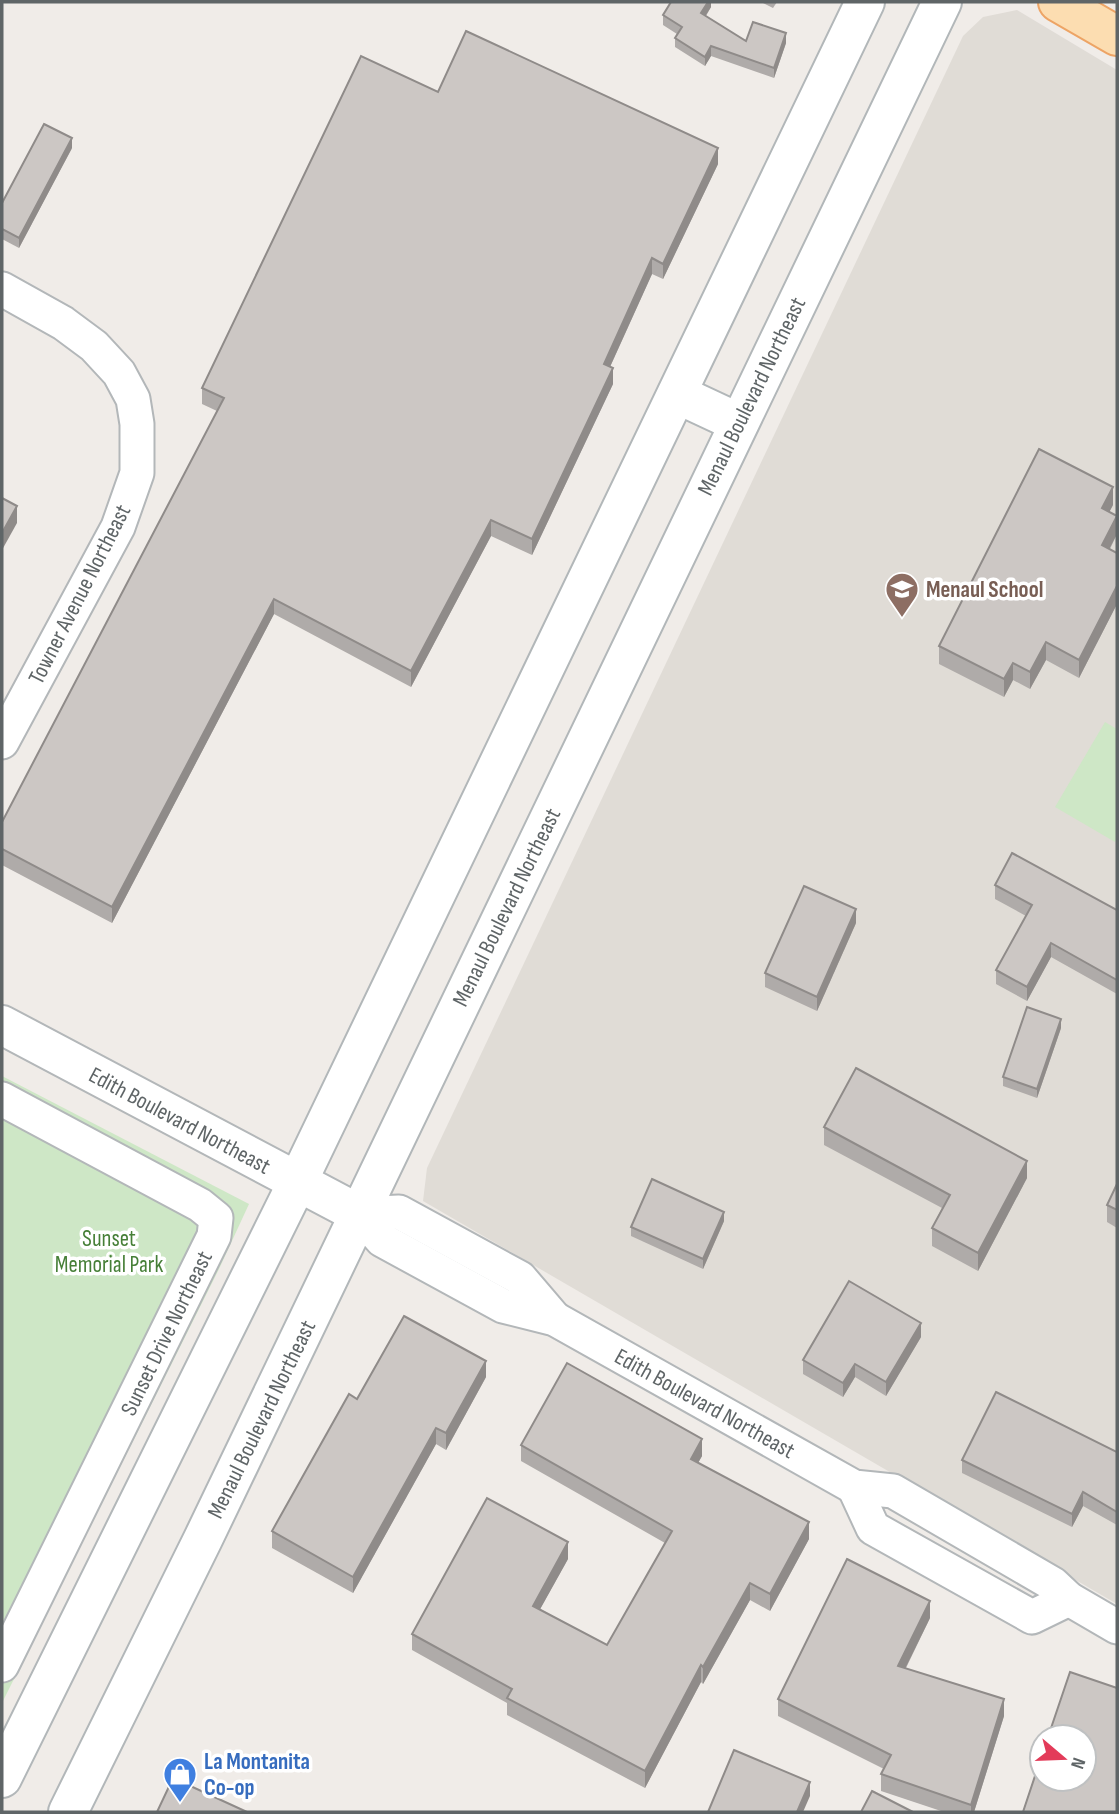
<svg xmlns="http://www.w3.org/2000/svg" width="1119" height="1814" font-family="'Sofia Sans Condensed',sans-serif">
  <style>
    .education { fill: #e0dcd6 }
    .green { fill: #cee7c6 }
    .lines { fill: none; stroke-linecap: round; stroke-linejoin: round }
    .minor-casing { stroke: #b3b7b9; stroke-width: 37 }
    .tertiary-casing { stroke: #b3b7b9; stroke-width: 42 }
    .secondary-casing { stroke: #b2b7b9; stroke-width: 42 }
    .primary-casing { stroke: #eda465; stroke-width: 42 }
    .minor { stroke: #fff; stroke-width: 33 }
    .tertiary { stroke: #fff; stroke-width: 38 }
    .secondary { stroke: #fff; stroke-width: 38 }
    .primary { stroke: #fcddb1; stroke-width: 38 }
    .wall { fill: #afaba9 }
    .shaded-wall { fill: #8f8b89 }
    .building { fill: #ccc7c4; stroke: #8f8b89; stroke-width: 2 }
    .labels { text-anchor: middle; stroke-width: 7; stroke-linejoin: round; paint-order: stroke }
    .street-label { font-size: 23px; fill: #5f6567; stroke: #fff }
    .education-label { font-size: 23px; font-weight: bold; fill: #785e54; stroke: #fff; text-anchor: start }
    .park-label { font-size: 23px; fill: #467f37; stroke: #fff }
    .shop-label { font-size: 23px; font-weight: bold; fill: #366cbe; stroke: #fff; text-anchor: start }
  </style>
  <rect width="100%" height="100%" fill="#f0ece8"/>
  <polygon class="education" points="1017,10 1117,70 1117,1604 423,1201 427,1168 963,36 983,17"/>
  <g class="green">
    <polygon points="1105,722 1117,729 1117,838 1115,842 1055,807"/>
    <polygon points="2,1076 249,1204 219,1269 2,1703"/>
  </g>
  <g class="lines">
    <defs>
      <g id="minor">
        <polyline points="2,289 63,323 94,346 119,373 133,399 137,424 137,473 118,527 2,742"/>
        <polyline points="2,1099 200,1205 216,1218 214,1236 2,1665"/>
        <polyline points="359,1214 382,1240 503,1306 555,1319 854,1487 893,1491 1053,1584 1069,1599 1117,1627"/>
        <polyline points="359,1214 399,1212 520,1278 555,1319"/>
        <polyline points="854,1487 873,1528 1032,1617 1069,1599"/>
      </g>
      <polyline id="tertiary" points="2,1025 359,1214"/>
      <g id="secondary">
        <polyline points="677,394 739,423"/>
        <polyline points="2,1778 297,1183 865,2"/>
        <polyline points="68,1812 203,1539 942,2"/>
      </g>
      <polyline id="primary" points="1058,2 1117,36"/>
    </defs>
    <use href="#minor" class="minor-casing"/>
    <use href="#tertiary" class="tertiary-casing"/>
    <use href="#secondary" class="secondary-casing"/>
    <use href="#primary" class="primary-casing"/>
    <use href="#minor" class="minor"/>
    <use href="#tertiary" class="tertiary"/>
    <use href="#secondary" class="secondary"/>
    <use href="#primary" class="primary"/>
  </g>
  <g class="wall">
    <polygon points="711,2 711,7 706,16 746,41 786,43 774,78 711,56 705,66 675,47 675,38 677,34 663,25 663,15"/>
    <polygon points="763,2 777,2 773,8 763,3"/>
    <polygon points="438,92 718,164 663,279 652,274 610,367 613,384 532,555 491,536 411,687 274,614 112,923 2,865 2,822 217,411 202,404 202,388"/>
    <polygon points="72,148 19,248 2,239 2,203"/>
    <polygon points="1113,505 1109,512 1117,534 1110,549 1117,553 1117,604 1079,678 1046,660 1030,689 1013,680 1004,697 939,664 939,646"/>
    <polygon points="995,885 1117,910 1117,994 1051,957 1027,1001 996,984 996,970 1026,916 995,899"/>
    <polygon points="856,923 817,1011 765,987 765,973"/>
    <polygon points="1061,1028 1037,1098 1003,1086 1003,1077"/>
    <polygon points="824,1127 1027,1178 978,1271 932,1246 932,1228 942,1208 824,1145"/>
    <polygon points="1117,1184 1117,1228 1107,1222 1107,1205"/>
    <polygon points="724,1221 703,1269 631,1236 631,1227"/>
    <polygon points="921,1337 886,1396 855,1377 843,1397 803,1374 803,1360"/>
    <polygon points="486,1377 446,1450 436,1444 353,1593 272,1548 272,1531 357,1399"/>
    <polygon points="521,1445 702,1456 698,1463 809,1539 770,1611 750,1600 703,1684 701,1682 645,1788 507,1715 507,1703 412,1650 412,1634 568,1559 540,1609 607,1645 665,1543 521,1461"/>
    <polygon points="1117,1452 1117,1525 1083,1506 1072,1527 962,1473 962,1460"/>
    <polygon points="930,1618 906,1668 1004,1716 974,1812 944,1812 881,1791 881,1774 884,1769 778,1716 778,1699"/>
  </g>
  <g class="shaded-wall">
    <polygon points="708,2 711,2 711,7 701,23 701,13"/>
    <polygon points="786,33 786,43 774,78 774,68"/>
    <polygon points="711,46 711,56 705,66 705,57"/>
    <polygon points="72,138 72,148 19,248 19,238"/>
    <polygon points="718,148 718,164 663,279 663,264"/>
    <polygon points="652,258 652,274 604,380 604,364"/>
    <polygon points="613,368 613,384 532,555 532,539"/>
    <polygon points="1113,487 1113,505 1102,526 1102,508"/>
    <polygon points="17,506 17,523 2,550 2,533"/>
    <polygon points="1117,516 1117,534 1102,563 1102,545"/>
    <polygon points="491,520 491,536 411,687 411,671"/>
    <polygon points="1117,586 1117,604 1079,678 1079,660"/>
    <polygon points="274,599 274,614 112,923 112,907"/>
    <polygon points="1046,642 1046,660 1030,689 1030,672"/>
    <polygon points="1013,663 1013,680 1004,697 1004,679"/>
    <polygon points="856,909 856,923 817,1011 817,997"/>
    <polygon points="1051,943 1051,957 1027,1001 1027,987"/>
    <polygon points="1061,1019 1061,1028 1037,1098 1037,1089"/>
    <polygon points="1027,1161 1027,1178 978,1271 978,1253"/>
    <polygon points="724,1212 724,1221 703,1269 703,1259"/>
    <polygon points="921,1323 921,1337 886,1396 886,1382"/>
    <polygon points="486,1361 486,1377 446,1450 446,1433"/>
    <polygon points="855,1364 855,1377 843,1397 843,1383"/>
    <polygon points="436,1428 436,1444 353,1593 353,1577"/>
    <polygon points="702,1439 702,1456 691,1475 691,1459"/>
    <polygon points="1083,1492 1083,1506 1072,1527 1072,1514"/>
    <polygon points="809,1522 809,1539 770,1611 770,1594"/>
    <polygon points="568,1542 568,1559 533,1622 533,1606"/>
    <polygon points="750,1583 750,1600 703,1684 703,1667"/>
    <polygon points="930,1601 930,1618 898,1683 898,1666"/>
    <polygon points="701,1665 701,1682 645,1788 645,1771"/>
    <polygon points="1004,1699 1004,1716 974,1812 971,1812 971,1805"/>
    <polygon points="810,1782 810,1796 803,1812 797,1812"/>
  </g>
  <g class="building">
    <polygon points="671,2 708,2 701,13 746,41 753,22 786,33 774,68 711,46 705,57 675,38 682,27 663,15"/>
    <polygon points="466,31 718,148 663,264 652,258 604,364 613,368 532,539 491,520 411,671 274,599 112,907 2,849 2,822 224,398 202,388 361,56 438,92"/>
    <polygon points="44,124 72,138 19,238 2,229 2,203"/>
    <polygon points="1039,449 1113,487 1102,508 1117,516 1102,545 1117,553 1117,586 1079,660 1046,642 1030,672 1013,663 1004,679 939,646"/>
    <polygon points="2,498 17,506 2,533"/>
    <polygon points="1012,853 1117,910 1117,980 1051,943 1027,987 996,970 1032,905 995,885"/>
    <polygon points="804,886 856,909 817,997 765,973"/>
    <polygon points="1027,1007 1061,1019 1037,1089 1003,1077"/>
    <polygon points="856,1068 1027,1161 978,1253 932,1228 950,1195 824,1127"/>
    <polygon points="652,1179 724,1212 703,1259 631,1227"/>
    <polygon points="1117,1184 1117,1210 1107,1205"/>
    <polygon points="849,1281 921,1323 886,1382 855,1364 843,1383 803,1360"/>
    <polygon points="404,1316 486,1361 446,1433 436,1428 353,1577 272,1531 349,1394 357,1399"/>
    <polygon points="567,1363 702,1439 691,1459 809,1522 770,1594 750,1583 703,1667 701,1665 645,1771 507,1698 512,1689 412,1634 487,1498 568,1542 533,1606 607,1645 672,1531 521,1445"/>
    <polygon points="996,1392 1117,1452 1117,1512 1083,1492 1072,1514 962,1460"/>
    <polygon points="847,1559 930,1601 898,1666 1004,1699 971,1805 881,1774 891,1755 778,1699"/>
    <polygon points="1070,1672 1117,1688 1117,1812 1023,1812 1042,1755 1042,1779 1084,1779 1084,1737 1048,1737"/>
    <polygon points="734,1750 810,1782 797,1812 708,1812"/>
    <polygon points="173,1778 247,1812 157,1812"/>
    <polygon points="872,1791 913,1812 861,1812"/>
  </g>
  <defs>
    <symbol id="school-pin" viewBox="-11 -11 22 30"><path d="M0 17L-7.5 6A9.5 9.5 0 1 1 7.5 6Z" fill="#8d6e63" stroke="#fff"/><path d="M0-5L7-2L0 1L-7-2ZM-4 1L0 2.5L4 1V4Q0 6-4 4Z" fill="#fff"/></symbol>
    <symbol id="shop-pin" viewBox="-11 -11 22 30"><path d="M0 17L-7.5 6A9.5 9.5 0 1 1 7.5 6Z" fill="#3f7fe0" stroke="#fff"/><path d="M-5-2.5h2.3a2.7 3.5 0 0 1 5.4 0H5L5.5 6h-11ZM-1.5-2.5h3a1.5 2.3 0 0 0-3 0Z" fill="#fff"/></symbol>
  </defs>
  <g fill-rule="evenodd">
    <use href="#school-pin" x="883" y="570" width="38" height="52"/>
    <use href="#shop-pin" x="161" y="1755" width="38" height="52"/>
  </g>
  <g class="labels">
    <g class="street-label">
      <text transform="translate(751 396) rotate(-64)" y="8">Menaul Boulevard Northeast</text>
      <text transform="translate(79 594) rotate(-63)" y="8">Towner Avenue Northeast</text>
      <text transform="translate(506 907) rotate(-64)" y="8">Menaul Boulevard Northeast</text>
      <text transform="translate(180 1120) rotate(28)" y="8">Edith Boulevard Northeast</text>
      <text transform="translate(166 1333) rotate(-64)" y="8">Sunset Drive Northeast</text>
      <text transform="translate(705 1403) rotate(29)" y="8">Edith Boulevard Northeast</text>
      <text transform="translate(261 1419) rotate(-64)" y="8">Menaul Boulevard Northeast</text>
    </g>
    <g class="education-label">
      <text x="926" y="597">Menaul School</text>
    </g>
    <g class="park-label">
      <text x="109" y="1246">Sunset<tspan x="109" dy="26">Memorial Park</tspan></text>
    </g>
    <g class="shop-label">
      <text x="204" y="1769">La Montanita<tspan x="204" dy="26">Co-op</tspan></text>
    </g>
  </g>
  <rect width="1119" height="1814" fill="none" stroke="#5f6567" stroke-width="7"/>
  <g transform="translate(1063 1758) rotate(109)"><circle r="33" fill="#ffffff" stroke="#bfc1c2" stroke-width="2"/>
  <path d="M0-5L12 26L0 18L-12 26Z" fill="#e33b59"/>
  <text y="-10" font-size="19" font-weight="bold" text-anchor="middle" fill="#5f6567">N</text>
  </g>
</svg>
